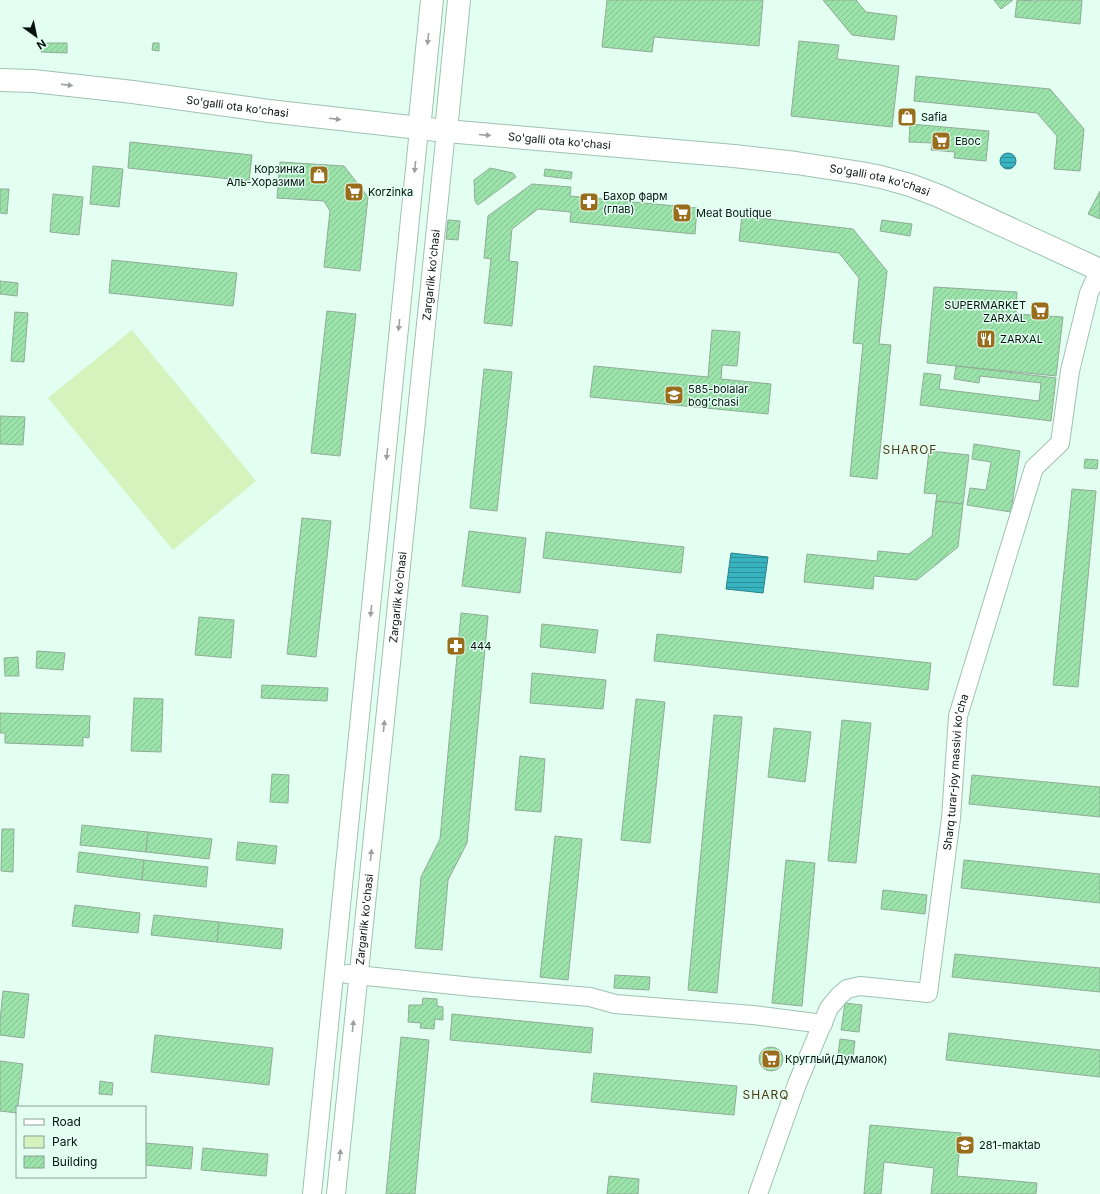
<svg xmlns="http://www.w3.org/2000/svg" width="1100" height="1194" font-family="Inter,sans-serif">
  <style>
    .green { fill: #d4f3bd }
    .water { fill: url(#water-rules); stroke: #29838b }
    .building { fill: url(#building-hatch); stroke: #91ab96 }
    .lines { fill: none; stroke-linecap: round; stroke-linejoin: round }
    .minor-casing { stroke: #9fc1b3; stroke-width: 20 }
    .major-casing { stroke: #9fc1b3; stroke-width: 24 }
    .minor { stroke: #fff; stroke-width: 18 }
    .major { stroke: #fff; stroke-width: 22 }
    .oneway { fill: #9ca19f }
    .labels { text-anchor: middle; stroke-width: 3; stroke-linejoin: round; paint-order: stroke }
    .street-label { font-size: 11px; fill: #07130f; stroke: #e2fff2 }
    .poi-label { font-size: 11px; fill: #07130f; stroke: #e2fff2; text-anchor: start }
    .neighbourhood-label { font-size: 12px; letter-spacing: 1px; fill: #4e3813; stroke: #e2fff2 }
  </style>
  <defs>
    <pattern id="water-rules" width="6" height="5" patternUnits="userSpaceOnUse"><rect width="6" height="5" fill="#38b3c0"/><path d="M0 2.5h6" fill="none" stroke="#2d909a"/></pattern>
    <pattern id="building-hatch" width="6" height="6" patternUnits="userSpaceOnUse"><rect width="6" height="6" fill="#9ce3ab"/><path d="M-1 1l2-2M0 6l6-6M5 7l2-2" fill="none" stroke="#85c292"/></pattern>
  </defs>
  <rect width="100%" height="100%" fill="#e2fff2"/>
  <polygon class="green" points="132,330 256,481 173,550 48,398"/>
  <g class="water">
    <circle cx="1008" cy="161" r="8"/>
    <polygon points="731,553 768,557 763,593 726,589"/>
  </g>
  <g class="building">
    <polygon points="607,0 763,0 759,46 654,37 652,52 602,47"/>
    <polygon points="823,0 856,0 866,12 897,16 894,40 852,35"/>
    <polygon points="994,0 1013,0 1001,9"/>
    <polygon points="1017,0 1037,1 1037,0 1082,0 1080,24 1015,17"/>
    <polygon points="799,41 839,45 837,59 899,66 892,127 791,116"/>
    <polygon points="41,43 67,43 67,53 41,52"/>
    <polygon points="153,43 159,43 159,51 152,50"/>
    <polygon points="916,76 1050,89 1084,129 1080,171 1054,169 1057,136 1037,113 914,101"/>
    <polygon points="910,124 989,131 986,161 954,158 955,152 931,150 932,143 909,142"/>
    <polygon points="130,142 252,155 249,181 128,168"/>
    <polygon points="280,162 344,166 368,197 360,271 324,267 330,211 324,201 277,198"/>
    <polygon points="93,166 123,169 119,207 90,204"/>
    <polygon points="490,168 513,173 516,177 478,205 475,201 474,180"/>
    <polygon points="545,169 572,172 571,179 544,176"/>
    <polygon points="532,184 571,187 570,196 697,208 695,234 570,222 571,212 538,209 512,229 509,261 518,262 512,326 484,323 491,259 484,258 488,216"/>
    <polygon points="0,189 9,189 7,214 0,213"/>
    <polygon points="1100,191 1100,219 1088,214"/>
    <polygon points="53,194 83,197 79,235 50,232"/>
    <polygon points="742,216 853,229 887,271 879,344 891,345 877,479 850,476 863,344 853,343 859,278 839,253 739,241"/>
    <polygon points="448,220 460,221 458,240 446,239"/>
    <polygon points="882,220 912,224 910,236 880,231"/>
    <polygon points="112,260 237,273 233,306 109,293"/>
    <polygon points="0,281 18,283 17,296 0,294"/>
    <polygon points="934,287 1017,292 1016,314 1063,317 1056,376 927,363"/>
    <polygon points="327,311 356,314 340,456 311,453"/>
    <polygon points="15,312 28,313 24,362 11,361"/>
    <polygon points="712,330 740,332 737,366 722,365 721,379 771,384 768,414 590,397 594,366 708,377"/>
    <polygon points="956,366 1056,378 1051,421 920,405 924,373 941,375 939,389 1039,401 1041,383 980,376 979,383 954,379"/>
    <polygon points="484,369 512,372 497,511 470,508"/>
    <polygon points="0,416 25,417 23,445 0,444"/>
    <polygon points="974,444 1020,451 1011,512 967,505 970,488 986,490 991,462 972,459"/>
    <polygon points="929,451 969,455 963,504 936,501 937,494 924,493"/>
    <polygon points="1085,459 1098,460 1097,469 1084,468"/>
    <polygon points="1072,489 1096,491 1078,687 1053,685"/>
    <polygon points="936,501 963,504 958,547 917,580 874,576 873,589 804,582 807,554 877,561 878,551 909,554 932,536"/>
    <polygon points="302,518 331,521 316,657 287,654"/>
    <polygon points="469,531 526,538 520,593 462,586"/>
    <polygon points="546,532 684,547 681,573 543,558"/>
    <polygon points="461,613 488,616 467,843 448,880 442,950 415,948 421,877 440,839"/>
    <polygon points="199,617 234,620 231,658 195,655"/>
    <polygon points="542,624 598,630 595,653 540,647"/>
    <polygon points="657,634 931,663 928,690 654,661"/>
    <polygon points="37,651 65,653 63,670 36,668"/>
    <polygon points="18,657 19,676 5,676 4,658"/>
    <polygon points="532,673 606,680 603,709 530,703"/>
    <polygon points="262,685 328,688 327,701 261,698"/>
    <polygon points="134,698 163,699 161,752 131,751"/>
    <polygon points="636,699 665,702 650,843 621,840"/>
    <polygon points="0,713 90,716 89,738 83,737 83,746 5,743 5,733 0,733"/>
    <polygon points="714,715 742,717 717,993 688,990"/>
    <polygon points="842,720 871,723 856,863 828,861"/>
    <polygon points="774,728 811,732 805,782 768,777"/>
    <polygon points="520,756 545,759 541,812 515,810"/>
    <polygon points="272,774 289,775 288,803 270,802"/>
    <polygon points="972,775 1100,787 1100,817 969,804"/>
    <polygon points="82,825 148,832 146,852 80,845"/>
    <polygon points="2,829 14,829 13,872 1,871"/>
    <polygon points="148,832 212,839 209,859 146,852"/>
    <polygon points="555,836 582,839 568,980 540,977"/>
    <polygon points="238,842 277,846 275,864 236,860"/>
    <polygon points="79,852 144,860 142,880 77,872"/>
    <polygon points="144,860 208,867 206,887 142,880"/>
    <polygon points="786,860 815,863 802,1006 772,1003"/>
    <polygon points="964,860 1100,874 1100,903 961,888"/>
    <polygon points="883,890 927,895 925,914 881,909"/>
    <polygon points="75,905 140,913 138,933 72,926"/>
    <polygon points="154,915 219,922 217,942 151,935"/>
    <polygon points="219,922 283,929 281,949 217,942"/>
    <polygon points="955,954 1100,968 1100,992 952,977"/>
    <polygon points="615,975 650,977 649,990 614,988"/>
    <polygon points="3,991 29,994 24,1038 0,1035 0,1021"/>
    <polygon points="423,998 437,999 437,1006 443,1007 443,1020 435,1019 434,1029 420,1028 421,1023 408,1022 409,1005 422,1005"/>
    <polygon points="845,1003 862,1005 859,1032 841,1030"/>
    <polygon points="452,1014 593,1028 591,1053 450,1040"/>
    <polygon points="949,1033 1100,1050 1100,1077 946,1060"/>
    <polygon points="155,1035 273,1048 269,1085 151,1072"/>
    <polygon points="401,1037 429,1040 415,1194 386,1194"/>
    <polygon points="840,1039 855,1041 852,1064 837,1062"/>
    <circle cx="771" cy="1059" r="12"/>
    <polygon points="0,1061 23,1064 17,1113 0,1111"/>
    <polygon points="594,1073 737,1086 734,1115 591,1102"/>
    <polygon points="100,1081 113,1083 112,1095 99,1094"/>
    <polygon points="870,1125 961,1133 957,1176 1037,1183 1036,1194 931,1194 934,1168 884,1162 881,1194 864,1194"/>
    <polygon points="145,1143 193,1147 191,1169 145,1165"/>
    <polygon points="203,1148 268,1154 266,1176 201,1170"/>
    <polygon points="609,1176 639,1179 638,1194 607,1194"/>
  </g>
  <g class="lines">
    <defs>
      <g id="minor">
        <polyline points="347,974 473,987 590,997 615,1004 753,1015 823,1024"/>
        <polyline points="312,1194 419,129"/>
        <path id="s1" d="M336,1194L446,131"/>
        <path id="s2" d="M758,1194L797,1084L829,1008L839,996L847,989L860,986L928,993L951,818L958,716L1034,468L1060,443L1070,371L1089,293L1100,269"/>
      </g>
      <g id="major">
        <path id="s3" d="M0,80L33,81L133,92L269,111L446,131L734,156L796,163L861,173L881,177L910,185L939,196L1100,270"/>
        <polyline points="419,129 432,0"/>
        <polyline points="446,131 459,0"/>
      </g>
    </defs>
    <use href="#minor" class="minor-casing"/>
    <use href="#major" class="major-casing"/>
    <use href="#minor" class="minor"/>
    <use href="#major" class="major"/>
  </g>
  <defs><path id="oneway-solid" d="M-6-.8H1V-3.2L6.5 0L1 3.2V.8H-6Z"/></defs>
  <g class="oneway">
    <use href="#oneway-solid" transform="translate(428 39) rotate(96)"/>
    <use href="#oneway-solid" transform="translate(67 85) rotate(7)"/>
    <use href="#oneway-solid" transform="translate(335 119) rotate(7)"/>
    <use href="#oneway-solid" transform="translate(485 135) rotate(5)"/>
    <use href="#oneway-solid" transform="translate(415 167) rotate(96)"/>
    <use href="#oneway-solid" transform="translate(399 325) rotate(96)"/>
    <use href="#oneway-solid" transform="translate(387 454) rotate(96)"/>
    <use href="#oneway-solid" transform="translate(371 611) rotate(96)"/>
    <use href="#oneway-solid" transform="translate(384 726) rotate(-84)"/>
    <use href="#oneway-solid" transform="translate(371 855) rotate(-84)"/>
    <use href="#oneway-solid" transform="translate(353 1026) rotate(-84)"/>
    <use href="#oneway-solid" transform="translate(340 1155) rotate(-84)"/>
  </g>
  <defs>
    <symbol id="shop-square" viewBox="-11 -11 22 22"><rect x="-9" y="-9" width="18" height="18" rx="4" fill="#9a6d1d" stroke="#e2fff2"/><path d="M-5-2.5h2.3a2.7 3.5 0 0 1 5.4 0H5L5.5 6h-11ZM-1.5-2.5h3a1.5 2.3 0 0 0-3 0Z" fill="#fff"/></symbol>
    <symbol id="supermarket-square" viewBox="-11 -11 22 22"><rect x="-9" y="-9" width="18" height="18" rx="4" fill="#9a6d1d" stroke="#e2fff2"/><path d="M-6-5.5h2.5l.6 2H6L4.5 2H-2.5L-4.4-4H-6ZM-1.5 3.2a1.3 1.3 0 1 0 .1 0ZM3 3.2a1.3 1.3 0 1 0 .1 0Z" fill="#fff"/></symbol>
    <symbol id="pharmacy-square" viewBox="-11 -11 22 22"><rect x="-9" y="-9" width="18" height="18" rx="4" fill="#9a6d1d" stroke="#e2fff2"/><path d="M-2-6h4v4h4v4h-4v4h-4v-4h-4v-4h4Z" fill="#fff"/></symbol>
    <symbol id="restaurant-square" viewBox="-11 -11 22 22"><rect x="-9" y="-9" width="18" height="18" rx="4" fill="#9a6d1d" stroke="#e2fff2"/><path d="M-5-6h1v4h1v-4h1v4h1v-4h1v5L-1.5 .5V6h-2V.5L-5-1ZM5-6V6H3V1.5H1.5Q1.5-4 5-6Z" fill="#fff"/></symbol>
    <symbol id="school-square" viewBox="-11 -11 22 22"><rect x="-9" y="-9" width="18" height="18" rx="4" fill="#9a6d1d" stroke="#e2fff2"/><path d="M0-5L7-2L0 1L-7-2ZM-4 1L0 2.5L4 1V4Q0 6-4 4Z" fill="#fff"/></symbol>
  </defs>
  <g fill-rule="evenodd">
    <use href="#shop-square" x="896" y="106" width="22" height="22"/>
    <use href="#supermarket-square" x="930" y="130" width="22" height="22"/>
    <use href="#shop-square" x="308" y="164" width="22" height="22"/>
    <use href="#supermarket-square" x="343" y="181" width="22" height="22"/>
    <use href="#pharmacy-square" x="578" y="191" width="22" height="22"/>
    <use href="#supermarket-square" x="671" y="202" width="22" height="22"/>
    <use href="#supermarket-square" x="1029" y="300" width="22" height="22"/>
    <use href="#restaurant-square" x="975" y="328" width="22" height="22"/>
    <use href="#school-square" x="663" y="384" width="22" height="22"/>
    <use href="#pharmacy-square" x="445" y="635" width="22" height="22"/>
    <use href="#supermarket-square" x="760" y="1048" width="22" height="22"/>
    <use href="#school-square" x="954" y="1134" width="22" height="22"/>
  </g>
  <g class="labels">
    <g class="street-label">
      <text dy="4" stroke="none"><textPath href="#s3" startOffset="239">So'galli ota ko'chasi</textPath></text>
      <text dy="4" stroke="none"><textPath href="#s3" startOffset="563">So'galli ota ko'chasi</textPath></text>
      <text dy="4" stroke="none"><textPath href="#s3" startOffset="886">So'galli ota ko'chasi</textPath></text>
      <text dy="4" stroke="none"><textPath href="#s1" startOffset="924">Zargarlik ko'chasi</textPath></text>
      <text dy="4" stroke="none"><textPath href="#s1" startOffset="600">Zargarlik ko'chasi</textPath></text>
      <text dy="4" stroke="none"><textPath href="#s2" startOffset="530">Sharq turar-joy massivi ko'cha</textPath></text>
      <text dy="4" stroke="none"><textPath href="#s1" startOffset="276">Zargarlik ko'chasi</textPath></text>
    </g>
    <g class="poi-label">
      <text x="921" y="121">Safia</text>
      <text x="955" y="145">Евос</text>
      <text x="305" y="173" text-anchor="end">Корзинка<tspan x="305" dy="13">Аль-Хоразими</tspan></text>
      <text x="368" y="196">Korzinka</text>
      <text x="603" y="200">Бахор фарм<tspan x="603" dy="13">(глав)</tspan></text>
      <text x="696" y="217">Meat Boutique</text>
      <text x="1026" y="309" text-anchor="end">SUPERMARKET<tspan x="1026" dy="13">ZARXAL</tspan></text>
      <text x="1000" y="343">ZARXAL</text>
      <text x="688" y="393">585-bolalar<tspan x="688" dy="13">bog'chasi</tspan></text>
      <text x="470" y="650">444</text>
      <text x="785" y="1063">Круглый(Думалок)</text>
      <text x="979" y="1149">281-maktab</text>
    </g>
    <g class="neighbourhood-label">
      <text x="910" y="454">SHAROF</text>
      <text x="766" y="1099">SHARQ</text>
    </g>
  </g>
  <rect x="16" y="1106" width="130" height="72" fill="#e2fff2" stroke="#8aa197"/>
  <rect x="24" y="1119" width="20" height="6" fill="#ffffff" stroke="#8aa197"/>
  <text x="52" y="1126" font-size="12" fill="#07130f">Road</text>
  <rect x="24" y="1136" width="20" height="12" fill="#d4f3bd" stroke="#8aa197"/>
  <text x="52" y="1146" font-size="12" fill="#07130f">Park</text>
  <rect x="24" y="1156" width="20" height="12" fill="url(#building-hatch)" stroke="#8aa197"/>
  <text x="52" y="1166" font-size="12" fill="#07130f">Building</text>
  <g transform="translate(36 36) rotate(147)" stroke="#e2fff2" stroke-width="3" paint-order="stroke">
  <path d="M0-3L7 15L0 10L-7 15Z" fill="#07130f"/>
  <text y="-6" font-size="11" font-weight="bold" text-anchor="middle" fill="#07130f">N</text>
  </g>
</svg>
